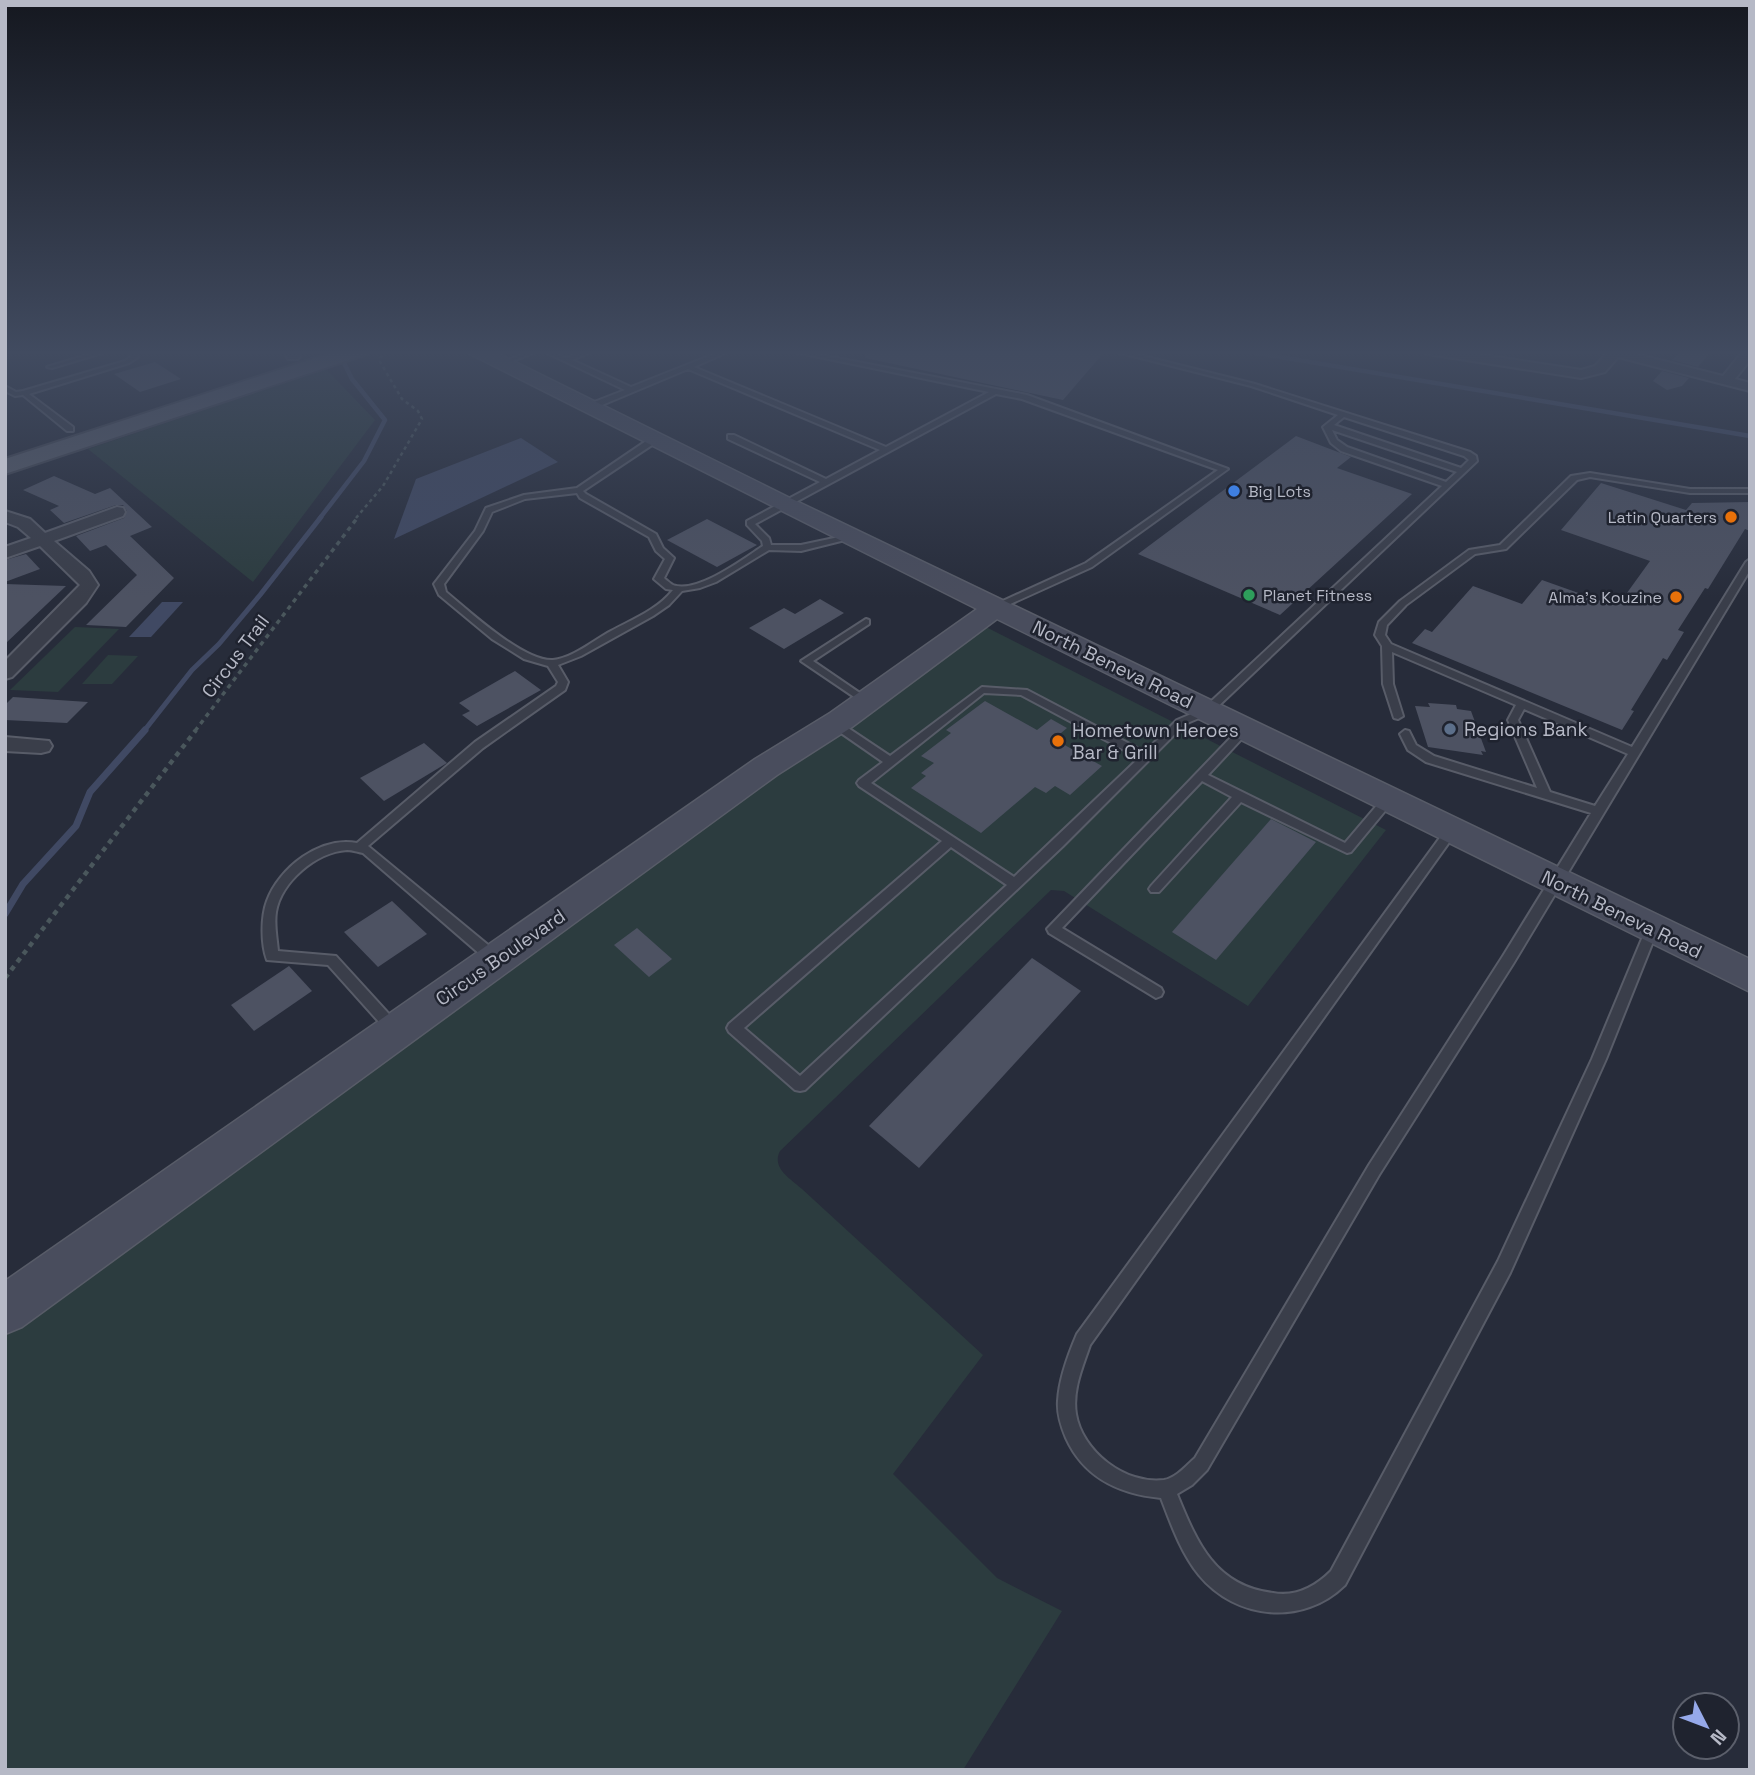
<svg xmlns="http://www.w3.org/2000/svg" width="1755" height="1775" font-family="'Space Grotesk',sans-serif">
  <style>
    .green { fill: #2c3c3f }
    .water { fill: #404963 }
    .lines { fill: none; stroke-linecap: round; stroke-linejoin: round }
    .stream-far2 { stroke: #404963; stroke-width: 4.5 }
    .stream-far1 { stroke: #404963; stroke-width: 5 }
    .stream { stroke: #404963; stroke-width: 7 }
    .building { fill: #4d5262 }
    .lane-casing { stroke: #585c68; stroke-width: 4 }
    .street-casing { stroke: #585c68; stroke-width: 4 }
    .secondary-casing { stroke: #585c68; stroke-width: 3 }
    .primary-casing { stroke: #434753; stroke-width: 4 }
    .path-far2 { stroke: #4a575c; stroke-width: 2.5; stroke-dasharray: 3.5 3.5; stroke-linecap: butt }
    .path-far1 { stroke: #4a575c; stroke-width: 3.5; stroke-dasharray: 4.5 4.5; stroke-linecap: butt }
    .path { stroke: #4a575c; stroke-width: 4.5; stroke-dasharray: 5 5; stroke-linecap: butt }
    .lane { fill: #3a3e4a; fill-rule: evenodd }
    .street { fill: #3a3e4a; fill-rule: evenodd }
    .secondary { fill: #494d5d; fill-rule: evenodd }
    .primary { fill: #585d6a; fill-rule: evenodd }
    .shop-dot { fill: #3f7fe0; stroke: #1f232f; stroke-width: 2.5 }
    .food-dot { fill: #e8710a; stroke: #1f232f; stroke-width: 2.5 }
    .leisure-dot { fill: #2e9e5b; stroke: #1f232f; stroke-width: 2.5 }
    .service-dot { fill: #5c6f8a; stroke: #1f232f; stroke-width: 2.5 }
    .labels { text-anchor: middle; stroke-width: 5; stroke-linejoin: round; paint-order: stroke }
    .far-poi-label { font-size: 16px; fill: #b6b9c6; stroke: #1f232f; text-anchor: start }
    .street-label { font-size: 19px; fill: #b6b9c6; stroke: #1f232f }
    .poi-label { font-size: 19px; fill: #b6b9c6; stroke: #1f232f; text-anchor: start }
  </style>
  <rect width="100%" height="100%" fill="#272c3a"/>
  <g class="green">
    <polygon points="326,369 375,420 253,582 88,449"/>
    <path d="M984,626L1386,830L1248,1006L1064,891L1051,890L780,1151C771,1168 791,1179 802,1189L983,1355L893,1474L997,1578L1062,1611L963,1770H5V1328Z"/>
    <polygon points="75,627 119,629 58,692 10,690"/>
    <polygon points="108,655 138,656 112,684 82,684"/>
  </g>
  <g class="water">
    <polygon points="521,438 558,462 394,539 416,479"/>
    <polygon points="162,602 183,602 151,637 129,637"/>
  </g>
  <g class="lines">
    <g class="stream-far2">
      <polyline points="1239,350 1750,436"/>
      <polyline points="320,518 364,461 385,420 352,379 344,363"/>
    </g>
    <polyline class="stream-far1" points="144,731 192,670 219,644 260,595 321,517"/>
    <polyline class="stream" points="5,914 23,884 76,826 90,792 145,730"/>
  </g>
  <g class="building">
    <polygon points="865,350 946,352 1106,350 1063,400 865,358"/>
    <polygon points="1681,350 1712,350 1698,367 1672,360"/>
    <polygon points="155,362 181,379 140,392 114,374"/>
    <polygon points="1662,371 1689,378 1682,386 1667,390 1653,381"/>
    <polygon points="1296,436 1351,457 1337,468 1412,494 1280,615 1138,554"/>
    <polygon points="54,476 95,494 110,488 152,527 130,536 174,578 126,627 86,625 137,575 106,545 90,551 76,536 124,518 127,511 123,505 116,505 64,523 50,510 59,506 23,490"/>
    <polygon points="1601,483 1686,510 1692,503 1750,502 1750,531 1745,529 1708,589 1705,588 1678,630 1684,632 1667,660 1663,658 1631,710 1634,711 1622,730 1412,643 1425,629 1432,632 1473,586 1522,604 1542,580 1601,601 1608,592 1624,597 1650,561 1561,530"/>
    <polygon points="707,519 757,545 717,567 667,540"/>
    <polygon points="26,554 40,569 5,582 5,560"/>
    <polygon points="5,584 66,586 5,644"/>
    <polygon points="820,599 844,613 784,649 749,628 784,608 795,614"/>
    <polygon points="515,671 541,690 477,726 462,715 470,711 459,703"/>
    <polygon points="13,697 88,702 67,723 5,720 5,705"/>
    <polygon points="985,701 1037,730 1051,719 1067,728 1054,739 1102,766 1070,795 1055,786 1046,793 1035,787 981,833 911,788 926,776 921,773 934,763 921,756 951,733 946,730"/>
    <polygon points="1428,703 1456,705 1457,709 1471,711 1486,752 1481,751 1483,755 1428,747 1415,706 1430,707"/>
    <polygon points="424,743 447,763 384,801 360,778"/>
    <polygon points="1271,819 1316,842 1216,960 1172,932"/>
    <polygon points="392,901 427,934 378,967 344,932"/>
    <polygon points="637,928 672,959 649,977 614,945"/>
    <polygon points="1032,958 1081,991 919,1168 869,1126"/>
    <polygon points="289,966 312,991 254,1031 231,1005"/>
  </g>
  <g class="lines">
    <defs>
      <g id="lane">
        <polygon points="103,350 112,350 52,368 47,367"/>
        <polygon points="129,350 135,350 138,357 129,363 29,394 73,427 73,431 67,431 23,395 15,396 5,391 5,386 16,392 23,391 125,361 131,356"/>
        <path d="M533,350H549L566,358L588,350H596L572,360L631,387L724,350H732L694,367L886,447L989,392L785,350H796L1027,395L1228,469L1092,567L997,610L992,607L994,605L1086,563L1218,470L1022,399L996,394L755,524L769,538L771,545H801L853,534L857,537L801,551L769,550L716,582L700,588L682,591L669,605L653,616L581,656L558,665L568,682L565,690L483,748L368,846L499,954L500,958L499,962L494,963L489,962L363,853C357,852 353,850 347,850C316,852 281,882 276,912C274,925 277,939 278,951L336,956L398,1024L400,1028L398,1032L393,1034L388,1032L328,965L267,960C261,944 261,917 267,901C279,868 320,836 357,843L475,742L556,686L558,682L548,666L524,659L492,639L439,595L434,584L475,531L486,508L524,495L577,488L652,437H658V441L583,491L586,494L656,534L663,548L674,558L664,578C665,579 671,584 673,585C697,594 743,559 763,546L762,541L747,525V521L820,482L728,439V435H734L826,479L880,450L688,369L595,408H589V404L625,390L541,350L505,364L500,363ZM577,493L580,498L649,537L656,551L665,559L654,579L666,589L673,590C657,610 633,619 611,631C594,640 573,658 553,660C524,662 469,611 446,592L444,584L483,531L492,512L525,499Z"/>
        <path d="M1109,350H1119L1255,384L1470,452L1476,456L1477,461L1211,713L1185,724L1063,846L805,1090L800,1091L795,1090L729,1032L727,1028L729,1024L942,841L859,786L857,783L859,780L883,762L831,726L830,724L831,722H839L890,756L982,687L1027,690L1145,752L1177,720L1203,709L1442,486L1341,451L1331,443L1323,427L1338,415L1251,386ZM1344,417L1464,456L1469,460L1461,468L1334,425ZM1332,430L1457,472L1446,482L1347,447L1337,440ZM984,693L1021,695L1139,758L1014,877L871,783ZM951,847L1007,885L800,1076L744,1028Z"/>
        <path d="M1590,473L1690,489H1750V493H1690L1590,477L1577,480L1506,549L1475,554L1406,605L1387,625L1385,635L1391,644L1632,747L1746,562L1750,559V570L1513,964L1379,1175L1207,1470L1192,1485L1177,1494C1197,1543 1215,1586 1273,1593C1296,1597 1315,1587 1331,1571L1498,1261L1592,1059L1646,929L1648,925H1656L1658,929L1606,1059L1510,1273L1345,1585C1303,1626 1236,1620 1199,1575C1181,1553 1171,1524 1161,1498C1119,1494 1084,1478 1066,1438C1061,1426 1057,1414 1058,1401C1059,1379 1068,1355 1077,1334L1447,828H1455L1457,831L1455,834L1090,1345C1083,1366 1072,1390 1076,1414C1082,1451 1125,1485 1164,1480C1176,1478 1187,1465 1195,1458L1369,1165L1503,956L1591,813L1426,762L1408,750L1400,734L1405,730L1409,731L1416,745L1434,756L1537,788L1508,720L1516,705L1392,652L1393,684L1403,716L1398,719L1394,718L1383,684L1382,646L1375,635L1379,622L1400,601L1469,550L1500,545L1571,476ZM1524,709L1628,754L1595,806L1550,792L1518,720Z"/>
        <polygon points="866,619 869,620 869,624 813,661 870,700 870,704 866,705 801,661"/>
        <polygon points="1245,725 1250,729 1249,731 1208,775 1345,843 1384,797 1388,796 1394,800 1351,852 1347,853 1241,802 1159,892 1151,892 1149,889 1151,886 1232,797 1202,781 1062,928 1161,988 1163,992 1161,996 1156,998 1049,933 1047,929 1241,727"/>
      </g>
      <g id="street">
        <polygon points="283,350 295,350 300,356 298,359 288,359"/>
        <polygon points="1421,350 1451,350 1581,370 1595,366 1606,354 1599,350 1620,350 1723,376 1744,350 1750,350 1750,360 1735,379 1750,383 1750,391 1618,357 1605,372 1581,378 1428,354"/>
        <polygon points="117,507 123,508 125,512 123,516 54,541 89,571 98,585 86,603 12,677 5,679 5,661 80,585 40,546 5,558 5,547 31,538 18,527 5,522 5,511 30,519 45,533"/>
        <polygon points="5,737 49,741 52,746 49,751 41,753 5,751"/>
      </g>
      <polygon id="secondary" points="468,350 491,350 788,497 1750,959 1750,992 997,619 852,727 777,775 22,1327 5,1334 5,1281 755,759 830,713 977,609 470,354"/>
      <polygon id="primary" points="340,350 370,350 367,354 5,474 5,459"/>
    </defs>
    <use href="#lane" class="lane-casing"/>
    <use href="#street" class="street-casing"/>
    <use href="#secondary" class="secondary-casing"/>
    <use href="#primary" class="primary-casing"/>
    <polyline class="path-far2" points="356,518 383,486 422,419 418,411 402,399 379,360 382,355 392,350"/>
    <polyline class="path-far1" points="195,731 358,517"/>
    <polyline class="path" points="5,978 196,730"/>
    <use href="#lane" class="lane"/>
    <use href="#street" class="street"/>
    <use href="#secondary" class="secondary"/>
    <use href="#primary" class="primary"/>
  </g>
  <linearGradient id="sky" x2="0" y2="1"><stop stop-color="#151820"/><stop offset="0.59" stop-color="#414b60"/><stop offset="1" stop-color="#414b60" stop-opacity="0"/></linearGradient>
  <rect width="1755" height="598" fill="url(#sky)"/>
  <circle class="shop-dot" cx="1234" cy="491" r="7"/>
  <g class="food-dot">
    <circle cx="1731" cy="517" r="7"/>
    <circle cx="1676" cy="597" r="7"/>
    <circle cx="1058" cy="741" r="7"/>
  </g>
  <circle class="leisure-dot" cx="1249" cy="595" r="7"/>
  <circle class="service-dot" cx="1450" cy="729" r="7"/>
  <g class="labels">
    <g class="far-poi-label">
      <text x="1248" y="497">Big Lots</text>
      <text x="1717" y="523" text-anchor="end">Latin Quarters</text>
      <text x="1263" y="601">Planet Fitness</text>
      <text x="1662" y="603" text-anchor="end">Alma's Kouzine</text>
    </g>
    <g class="street-label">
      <text transform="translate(235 656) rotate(-53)" y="7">Circus Trail</text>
      <text transform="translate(1113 664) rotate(26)" y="7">North Beneva Road</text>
      <text transform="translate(1622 914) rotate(26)" y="7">North Beneva Road</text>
      <text transform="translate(500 957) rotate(-35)" y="7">Circus Boulevard</text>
    </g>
    <g class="poi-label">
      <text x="1464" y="736">Regions Bank</text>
      <text x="1072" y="737">Hometown Heroes<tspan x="1072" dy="22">Bar &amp; Grill</tspan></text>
    </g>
  </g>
  <rect width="1755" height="1775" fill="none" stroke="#b6b9c6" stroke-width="14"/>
  <g transform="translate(1706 1726) rotate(132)"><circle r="33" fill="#1f232f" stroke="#5b5f6b" stroke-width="2"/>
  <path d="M0-5L12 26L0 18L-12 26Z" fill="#96a9ea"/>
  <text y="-10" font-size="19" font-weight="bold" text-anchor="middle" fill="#b6b9c6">N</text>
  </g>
</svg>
